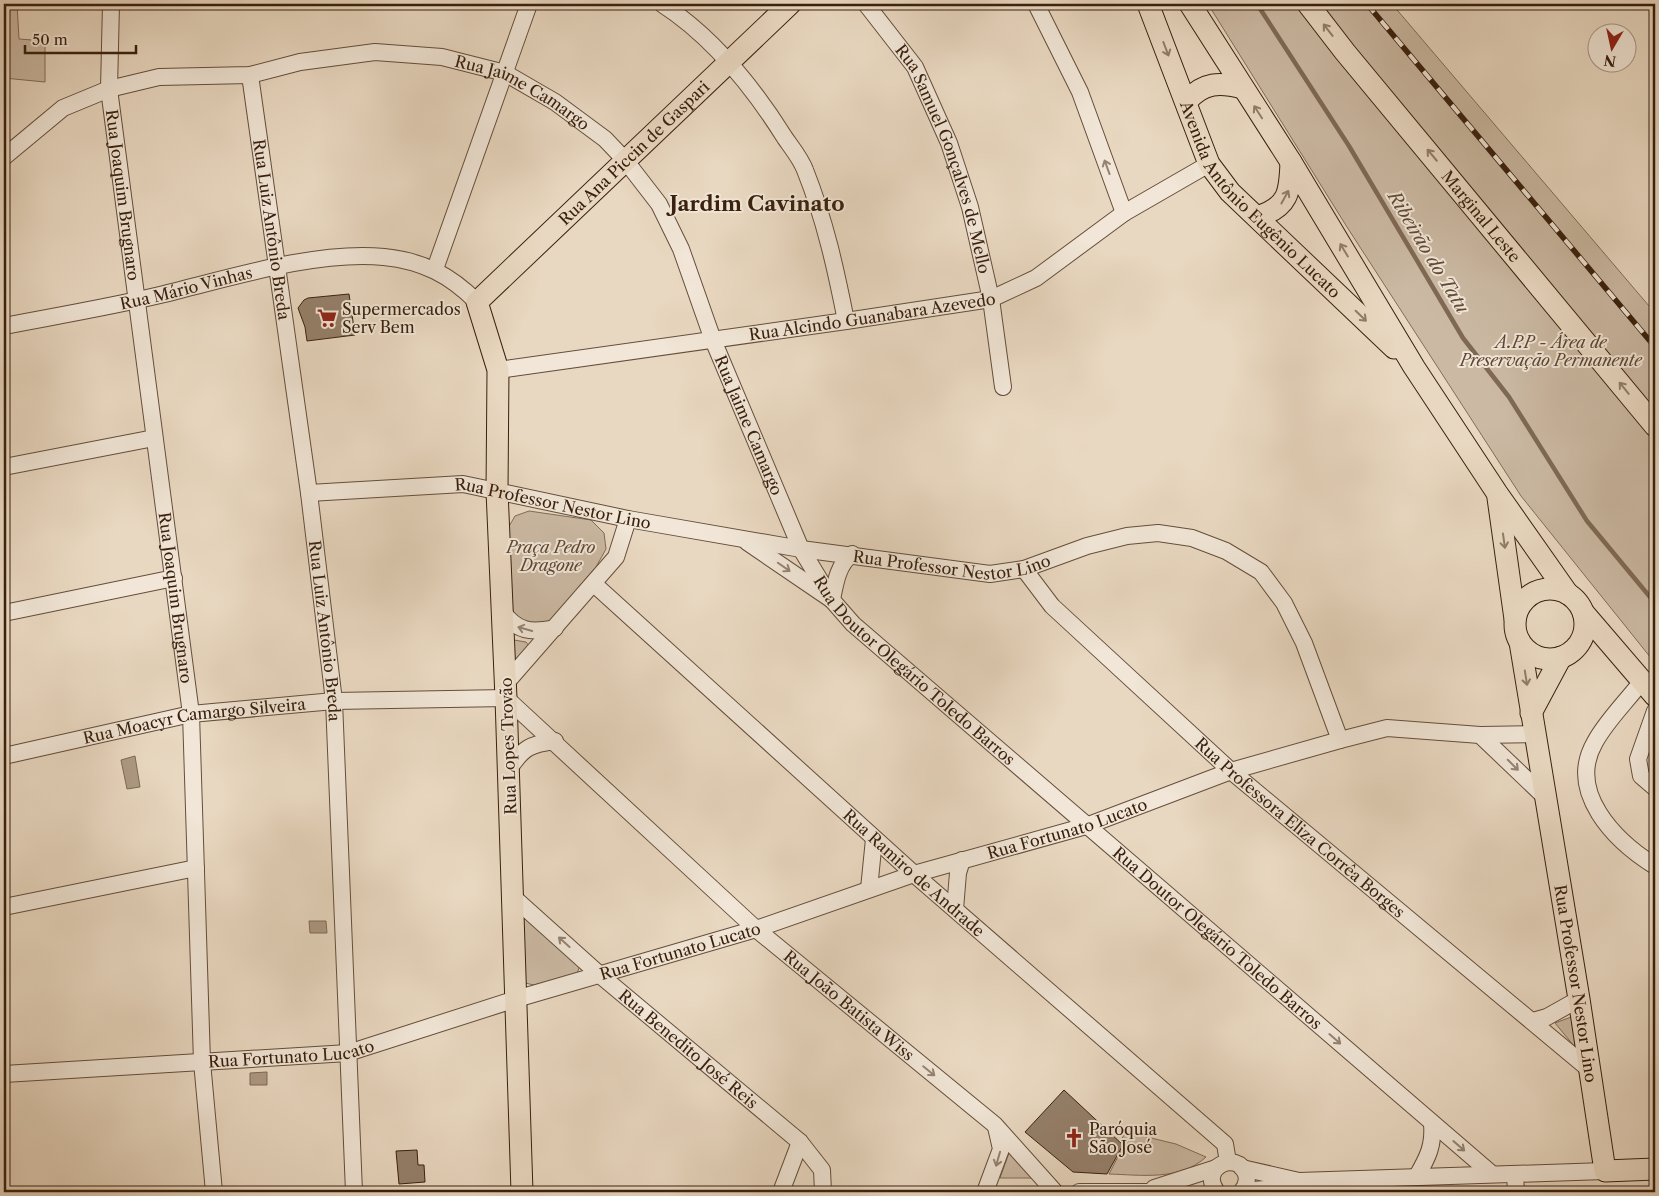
<svg xmlns="http://www.w3.org/2000/svg" width="1659" height="1196" font-family="'Libre Caslon Text',serif">
  <style>
    .green { fill: #cbb9a3; stroke: #826c58 }
    .water { fill: #ad9984; stroke: #7f6955 }
    .lines { fill: none; stroke-linecap: round; stroke-linejoin: round }
    .stream { stroke: #7f6955; stroke-width: 4.5 }
    .building { fill: #95806b; stroke: #39200e }
    .minor-casing { stroke: #654e3b; stroke-width: 18 }
    .major-casing { stroke: #39200e; stroke-width: 23 }
    .minor { stroke: #f1e6d7; stroke-width: 16 }
    .major { stroke: #e9d8c1; stroke-width: 21 }
    .rail-casing { stroke: #39200e; stroke-width: 5.5 }
    .rail { stroke: #f1e6d7; stroke-width: 4; stroke-dasharray: 11; stroke-linecap: butt }
    .oneway { stroke: #917c68 }
    .oneway2 { stroke: #958372 }
    .labels { text-anchor: middle; stroke-width: 4; stroke-linejoin: round; paint-order: stroke }
    .street-label { font-size: 16px; fill: #39200e; stroke: #f1e6d7 }
    .poi-label { font-size: 16px; fill: #39200e; stroke: #f1e6d7; text-anchor: start }
    .park-label { font-size: 16px; font-style: italic; fill: #5e4633; stroke: #f1e6d7 }
    .water-label { font-size: 18px; font-style: italic; fill: #624a37; stroke: #f1e6d7 }
    .district-label { font-size: 21px; font-weight: bold; fill: #39200e; stroke: #f1e6d7 }
  </style>
  <rect width="100%" height="100%" fill="#e9d8c1"/>
  <filter id="stains"><feTurbulence type="fractalNoise" baseFrequency=".004" numOctaves="4"/><feColorMatrix values="0 0 0 0 .2 0 0 0 0 .09 0 0 0 0 .02 0 0 0 .5 -.17"/></filter>
  <radialGradient id="worn" r=".72"><stop offset=".6" stop-color="#630" stop-opacity="0"/><stop offset="1" stop-color="#630" stop-opacity=".3"/></radialGradient>
  <g class="green">
    <polygon points="4,4 17,4 19,39 45,41 45,82 4,78"/>
    <polygon points="1208,4 1392,4 1655,313 1655,663 1521,496 1347,227"/>
    <polygon points="529,511 591,520 604,533 606,549 596,567 548,623 536,628 511,616 508,528 515,516"/>
    <polygon points="514,640 526,642 529,646 518,661 513,662"/>
    <polygon points="525,919 531,919 580,965 577,974 534,985 525,983 522,921"/>
    <polygon points="1574,1016 1579,1052 1555,1023"/>
    <path d="M1126,1132L1176,1144L1206,1157C1180,1181 1141,1175 1109,1174L1124,1145L1121,1140Z"/>
    <polygon points="1009,1153 1039,1178 1000,1178"/>
  </g>
  <g class="water">
    <polygon points="135,756 140,787 127,789 121,760"/>
    <polygon points="309,921 326,921 327,933 310,933"/>
    <polygon points="267,1072 267,1085 250,1085 250,1073"/>
  </g>
  <g class="lines">
    <polyline class="stream" points="1257,4 1349,146 1463,338 1509,397 1587,521 1655,603"/>
  </g>
  <g class="building">
    <polygon points="349,294 355,335 307,341 305,327 298,308 304,300 308,298"/>
    <polygon points="1064,1090 1123,1145 1107,1174 1073,1172 1025,1132"/>
    <polygon points="417,1150 418,1165 424,1165 425,1182 399,1184 396,1151"/>
  </g>
  <g class="lines">
    <defs>
      <g id="minor">
        <path id="s1" d="M111,4L109,89L191,714L202,1062L214,1192"/>
        <path d="M662,4C713,37 753,87 785,138C792,148 801,159 805,170C825,220 836,270 846,321"/>
        <path id="s2" d="M866,4L915,67L949,143L970,207L991,299L1003,387"/>
        <polyline points="1036,4 1080,92 1124,213"/>
        <path id="s3" d="M250,75L309,493L334,701L354,1192"/>
        <path id="s4" d="M4,157L63,108L109,89L159,77L250,75L300,62L375,52L442,57L505,73L555,102L605,139L625,160L659,204L681,249L713,340L801,549L832,600L853,624L1492,1174"/>
        <polyline points="435,269 529,4"/>
        <path id="s5" d="M4,326C56,316 109,307 160,295C226,279 317,250 384,257C423,261 450,275 477,302"/>
        <path id="s6" d="M498,370L846,321L991,299L1036,278L1124,213L1209,164"/>
        <polyline points="4,467 154,438"/>
        <path id="s7" d="M309,493L463,484L628,519L801,549L990,574L1024,569L1087,546L1127,536L1158,533L1192,538L1226,551L1261,572L1284,603L1304,643L1340,740"/>
        <path d="M747,542L832,600C835,584 838,564 852,554"/>
        <path id="s8" d="M1024,569L1052,606L1231,771L1590,1070"/>
        <path id="s9" d="M594,584L914,874L1225,1144L1228,1162"/>
        <path d="M502,611C517,632 531,633 555,628"/>
        <polyline points="4,613 174,578"/>
        <path d="M1642,681C1627,701 1607,720 1595,742C1566,792 1615,841 1655,866"/>
        <polyline points="506,683 616,557 628,519"/>
        <polyline points="1655,711 1638,759 1641,776 1655,788"/>
        <polyline points="1480,735 1545,797"/>
        <path id="s10" d="M4,756L191,714L334,701L506,698L756,929L995,1125L1055,1192"/>
        <path d="M509,769C523,748 530,744 555,741"/>
        <polyline points="869,889 874,839"/>
        <path id="s11" d="M513,897L600,975L800,1142L822,1170L823,1192"/>
        <polyline points="4,907 196,868"/>
        <polyline points="955,909 958,873 962,860"/>
        <polyline points="1533,1021 1547,1017 1579,999"/>
        <path id="s12" d="M4,1074L348,1053L516,999L756,929L914,874L1086,826L1231,771L1340,740L1387,728L1480,735L1534,734"/>
        <polyline points="1242,1168 1299,1181 1605,1171"/>
        <polyline points="1515,1174 1516,1192"/>
        <path d="M1417,1176C1428,1157 1434,1145 1432,1123"/>
        <polyline points="1154,1188 1216,1168"/>
        <polyline points="1243,1191 1286,1187 1297,1183"/>
        <polyline points="781,1192 800,1142"/>
        <polyline points="985,1192 1001,1149 996,1127"/>
        <polyline points="1079,1192 1170,1192"/>
        <path d="M1217,1192C1198,1168 1237,1149 1246,1174C1248,1181 1246,1187 1241,1192"/>
      </g>
      <g id="major">
        <path id="s13" d="M1148,4L1209,164L1230,192L1394,348"/>
        <polyline points="1190,4 1291,162 1414,367 1497,493 1568,594"/>
        <path id="s14" d="M1308,4L1345,52L1655,426"/>
        <path d="M1187,101C1203,82 1220,82 1243,88"/>
        <path d="M1257,217C1289,207 1290,192 1291,162"/>
        <polyline points="1498,498 1515,619"/>
        <circle cx="1550" cy="624" r="35"/>
        <polyline points="1583,612 1655,696"/>
        <path id="s15" d="M1520,642L1579,999L1605,1171L1655,1169"/>
        <polyline points="1531,713 1561,657"/>
        <path id="s16" d="M522,1192L506,698L497,491L498,370L477,302L790,4"/>
      </g>
    </defs>
    <use href="#minor" class="minor-casing"/>
    <use href="#major" class="major-casing"/>
    <use href="#minor" class="minor"/>
    <use href="#major" class="major"/>
    <defs>
      <polyline id="rail" points="1367,4 1655,347"/>
    </defs>
    <use href="#rail" class="rail-casing"/>
    <use href="#rail" class="rail"/>
  </g>
  <defs><path id="oneway-shaft" d="M-6 0H5M1.5-3L5.5 0L1.5 3" fill="none" stroke-width="1.6" stroke-linecap="round" stroke-linejoin="round" transform="scale(1.25)"/></defs>
  <g class="oneway">
    <use href="#oneway-shaft" transform="translate(1328 30) rotate(-128)"/>
    <use href="#oneway-shaft" transform="translate(1166 49) rotate(69)"/>
    <use href="#oneway-shaft" transform="translate(1258 112) rotate(-123)"/>
    <use href="#oneway-shaft" transform="translate(1432 155) rotate(-130)"/>
    <use href="#oneway-shaft" transform="translate(1285 197) rotate(-61)"/>
    <use href="#oneway-shaft" transform="translate(1344 250) rotate(-121)"/>
    <use href="#oneway-shaft" transform="translate(1361 316) rotate(44)"/>
    <use href="#oneway-shaft" transform="translate(1624 388) rotate(-129)"/>
    <use href="#oneway-shaft" transform="translate(1504 541) rotate(82)"/>
    <use href="#oneway-shaft" transform="translate(1526 678) rotate(81)"/>
  </g>
  <g class="oneway2">
    <use href="#oneway-shaft" transform="translate(1107 167) rotate(-110)"/>
    <use href="#oneway-shaft" transform="translate(784 567) rotate(35)"/>
    <use href="#oneway-shaft" transform="translate(525 629) rotate(-164)"/>
    <use href="#oneway-shaft" transform="translate(1513 765) rotate(45)"/>
    <use href="#oneway-shaft" transform="translate(564 942) rotate(-138)"/>
    <use href="#oneway-shaft" transform="translate(1335 1039) rotate(41)"/>
    <use href="#oneway-shaft" transform="translate(929 1071) rotate(39)"/>
    <use href="#oneway-shaft" transform="translate(1459 1146) rotate(41)"/>
    <use href="#oneway-shaft" transform="translate(998 1159) rotate(106)"/>
  </g>
  <defs>
    <symbol id="supermarket-bare" viewBox="-9 -9 18 18"><path d="M-6-5.5h2.5l.6 2H6L4.5 2H-2.5L-4.4-4H-6ZM-1.5 3.2a1.3 1.3 0 1 0 .1 0ZM3 3.2a1.3 1.3 0 1 0 .1 0Z" fill="#8f2418" stroke="#f1e6d7" stroke-width="2.5" paint-order="stroke"/></symbol>
    <symbol id="church-bare" viewBox="-9 -9 18 18"><path d="M-1.2-6h2.4v3.5h3.3v2.4h-3.3V6h-2.4V-.1h-3.3v-2.4h3.3Z" fill="#8f2418" stroke="#f1e6d7" stroke-width="2.5" paint-order="stroke"/></symbol>
  </defs>
  <g fill-rule="evenodd">
    <use href="#supermarket-bare" x="313" y="304" width="28" height="28"/>
    <use href="#church-bare" x="1060" y="1124" width="28" height="28"/>
  </g>
  <g class="labels">
    <g class="street-label">
      <text dy="6" stroke="none"><textPath href="#s4" startOffset="552">Rua Jaime Camargo</textPath></text>
      <text dy="6" stroke="none"><textPath href="#s16" startOffset="1110">Rua Ana Piccin de Gaspari</textPath></text>
      <text dy="6" stroke="none"><textPath href="#s2" startOffset="176">Rua Samuel Gonçalves de Mello</textPath></text>
      <text dy="6" stroke="none"><textPath href="#s1" startOffset="192">Rua Joaquim Brugnaro</textPath></text>
      <text dy="6" stroke="none"><textPath href="#s13" startOffset="230">Avenida Antônio Eugênio Lucato</textPath></text>
      <text dy="6" stroke="none"><textPath href="#s14" startOffset="274">Marginal Leste</textPath></text>
      <text dy="6" stroke="none"><textPath href="#s3" startOffset="156">Rua Luiz Antônio Breda</textPath></text>
      <text dy="6" stroke="none"><textPath href="#s5" startOffset="186">Rua Mário Vinhas</textPath></text>
      <text dy="6" stroke="none"><textPath href="#s6" startOffset="378">Rua Alcindo Guanabara Azevedo</textPath></text>
      <text dy="6" stroke="none"><textPath href="#s4" startOffset="972">Rua Jaime Camargo</textPath></text>
      <text dy="6" stroke="none"><textPath href="#s7" startOffset="246">Rua Professor Nestor Lino</textPath></text>
      <text dy="6" stroke="none"><textPath href="#s7" startOffset="651">Rua Professor Nestor Lino</textPath></text>
      <text dy="6" stroke="none"><textPath href="#s1" startOffset="598">Rua Joaquim Brugnaro</textPath></text>
      <text dy="6" stroke="none"><textPath href="#s3" startOffset="561">Rua Luiz Antônio Breda</textPath></text>
      <text dy="6" stroke="none"><textPath href="#s4" startOffset="1274">Rua Doutor Olegário Toledo Barros</textPath></text>
      <text dy="6" stroke="none"><textPath href="#s10" startOffset="194">Rua Moacyr Camargo Silveira</textPath></text>
      <text transform="translate(508 746) rotate(-92)" y="6">Rua Lopes Trovão</text>
      <text dy="6" stroke="none"><textPath href="#s8" startOffset="379">Rua Professora Eliza Corrêa Borges</textPath></text>
      <text dy="6" stroke="none"><textPath href="#s12" startOffset="1098">Rua Fortunato Lucato</textPath></text>
      <text dy="6" stroke="none"><textPath href="#s9" startOffset="431">Rua Ramiro de Andrade</textPath></text>
      <text dy="6" stroke="none"><textPath href="#s4" startOffset="1679">Rua Doutor Olegário Toledo Barros</textPath></text>
      <text dy="6" stroke="none"><textPath href="#s12" startOffset="692">Rua Fortunato Lucato</textPath></text>
      <text dy="6" stroke="none"><textPath href="#s15" startOffset="346">Rua Professor Nestor Lino</textPath></text>
      <text dy="6" stroke="none"><textPath href="#s10" startOffset="968">Rua João Batista Wiss</textPath></text>
      <text dy="6" stroke="none"><textPath href="#s11" startOffset="232">Rua Benedito José Reis</textPath></text>
      <text dy="6" stroke="none"><textPath href="#s12" startOffset="288">Rua Fortunato Lucato</textPath></text>
    </g>
    <g class="poi-label">
      <text x="342" y="315">Supermercados<tspan x="342" dy="18">Serv Bem</tspan></text>
      <text x="1089" y="1135">Paróquia<tspan x="1089" dy="18">São José</tspan></text>
    </g>
    <g class="park-label">
      <text x="1551" y="348">A.P.P - Área de<tspan x="1551" dy="18">Preservação Permanente</tspan></text>
      <text x="551" y="553">Praça Pedro<tspan x="551" dy="18">Dragone</tspan></text>
    </g>
    <g class="water-label">
      <text transform="translate(1428 252) rotate(59)" y="6">Ribeirão do Tatu</text>
    </g>
    <g class="district-label">
      <text x="757" y="211">Jardim Cavinato</text>
    </g>
  </g>
  <rect width="1659" height="1196" fill="none" stroke="#e9d8c1" stroke-width="20"/>
  <rect x="5" y="5" width="1649" height="1186" fill="none" stroke="#39200e" stroke-width="2.5"/>
  <rect x="10" y="10" width="1639" height="1176" fill="none" stroke="#39200e"/>
  <g transform="translate(1612 48) rotate(189)"><circle r="24" fill="#f1e6d7" stroke="#a79787"/>
  <path d="M0-4L9 19L0 12L-9 19Z" fill="#8f2418"/>
  <text y="-8" font-size="14" font-weight="bold" text-anchor="middle" fill="#39200e">N</text>
  </g>
  <path d="M25 45v8h111v-8" fill="none" stroke="#39200e" stroke-width="2.5"/>
  <text x="32" y="45" font-size="15" fill="#39200e" stroke="#f1e6d7" stroke-width="4" paint-order="stroke">50 m</text>
  <rect width="100%" height="100%" filter="url(#stains)"/>
  <rect width="100%" height="100%" fill="url(#worn)"/>
</svg>
